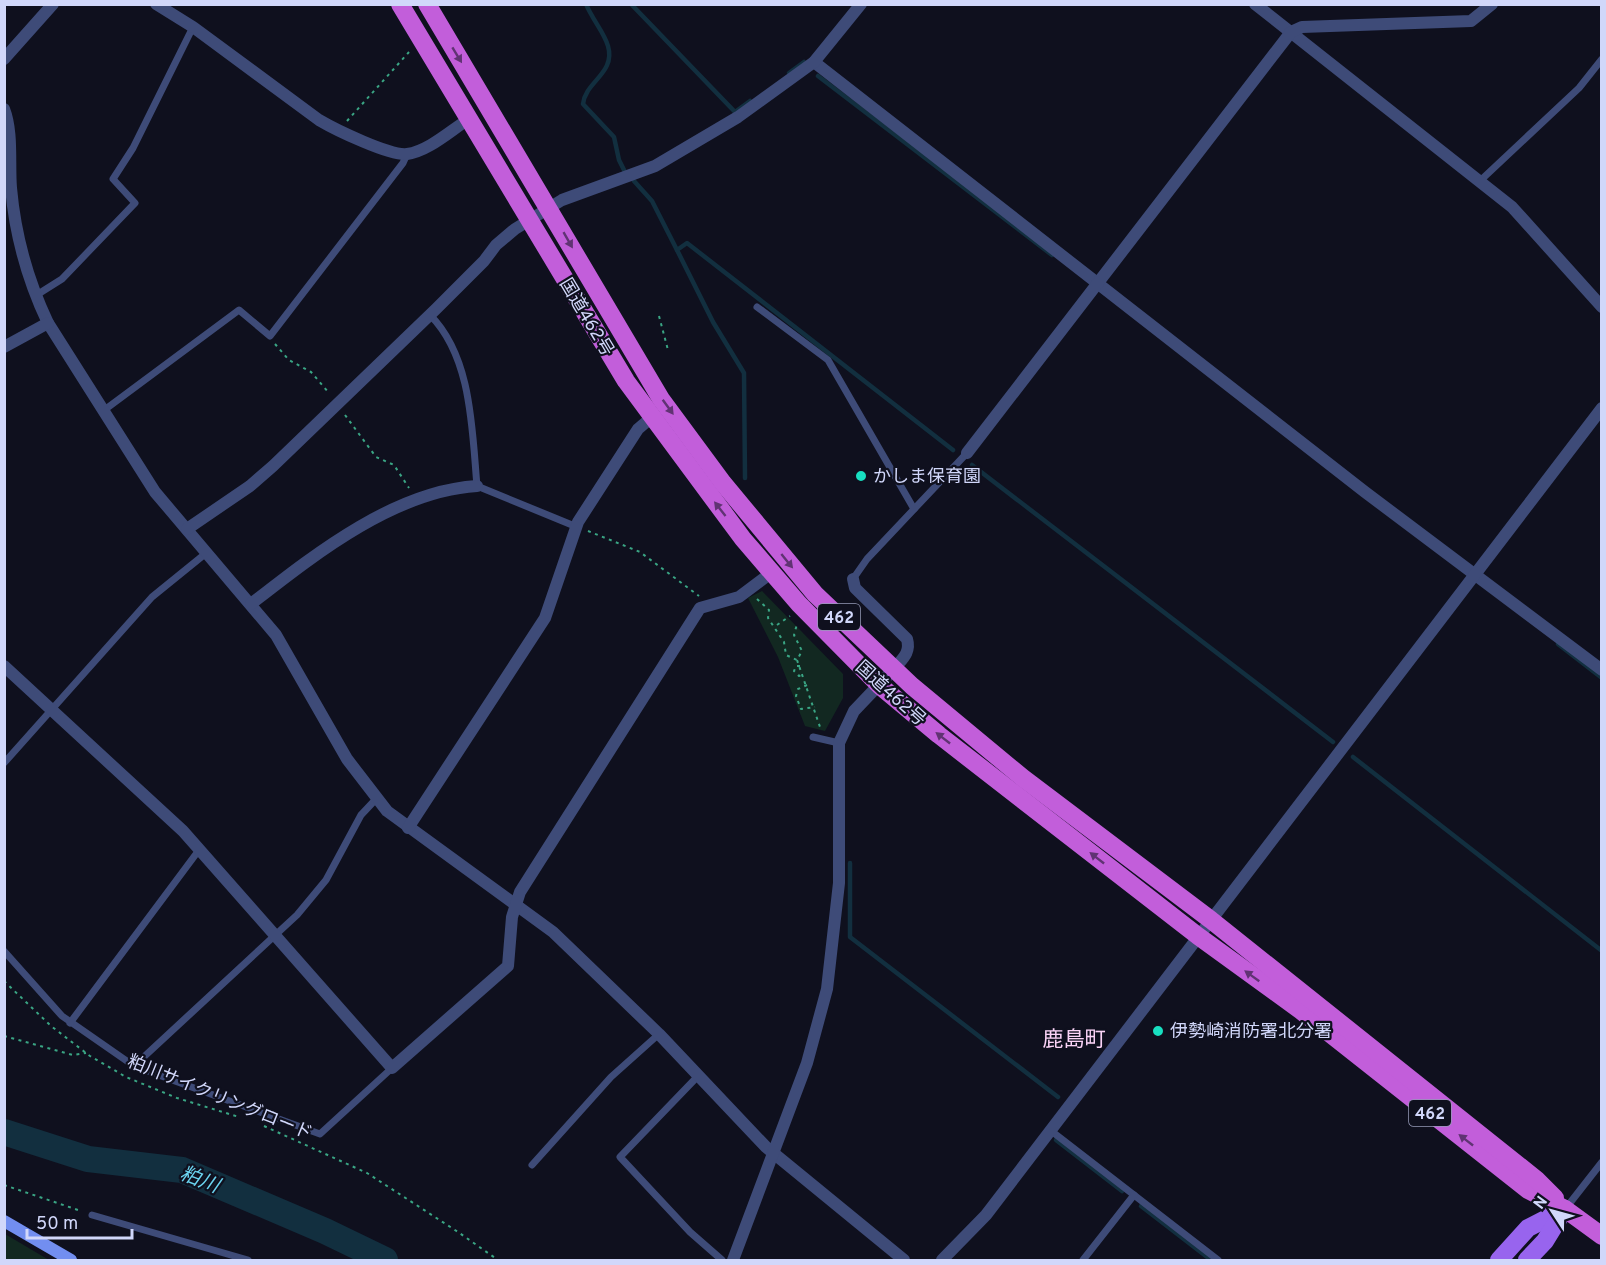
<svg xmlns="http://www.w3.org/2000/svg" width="1606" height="1265" font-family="Overpass,'Noto Sans JP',sans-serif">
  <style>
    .green { fill: #122821 }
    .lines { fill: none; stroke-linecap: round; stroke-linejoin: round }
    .stream { stroke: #122f3f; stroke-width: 4.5 }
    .river { stroke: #122f3f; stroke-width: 26 }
    .path { stroke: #3aa584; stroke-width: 2; stroke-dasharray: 3 4.5; stroke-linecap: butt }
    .service { stroke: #3e4b78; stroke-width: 7 }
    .minor { stroke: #3e4b78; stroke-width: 12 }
    .tertiary { stroke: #3e4b78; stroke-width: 12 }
    .secondary { stroke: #728ef0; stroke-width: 12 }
    .primary { stroke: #9864ee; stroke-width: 18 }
    .trunk { stroke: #c25eda; stroke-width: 18 }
    .oneway { fill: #603373 }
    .poi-dot { fill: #18dfc1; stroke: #0f101e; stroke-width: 2 }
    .labels { text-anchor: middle; stroke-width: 4.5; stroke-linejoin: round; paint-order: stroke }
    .shield { fill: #0f101e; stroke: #979bb8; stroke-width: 1.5 }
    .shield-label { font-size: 16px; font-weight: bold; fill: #d1d7fa }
    .street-label { font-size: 18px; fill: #d1d7fa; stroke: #0f101e }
    .poi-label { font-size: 18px; fill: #d1d7fa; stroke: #0f101e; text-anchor: start }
    .water-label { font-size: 20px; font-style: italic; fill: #6ad3ef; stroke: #0f101e }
    .quarter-label { font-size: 21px; fill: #fad3f6; stroke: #0f101e }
  </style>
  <rect width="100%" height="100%" fill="#0f101e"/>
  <g class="green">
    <polygon points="762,591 843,674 843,698 825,731 805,726 778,657 748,598"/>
    <polygon points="5,1234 49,1260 5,1260"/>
  </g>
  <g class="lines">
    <g class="stream">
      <path d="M586,4C592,19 604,32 608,46C616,73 585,82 583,104L614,137L619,160L625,172"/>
      <polyline points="631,4 735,112 750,101"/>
      <polyline points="789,73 804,62"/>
      <polyline points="818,76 1052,255"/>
      <polyline points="634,181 652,201 677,250 687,243 953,450"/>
      <polyline points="677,250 713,322 744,373 745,478"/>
      <polyline points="972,465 1333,742"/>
      <polyline points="1558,644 1602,678"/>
      <polyline points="1353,757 1602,951"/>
      <polyline points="850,863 850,937 1058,1097"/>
      <polyline points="1056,1140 1122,1191"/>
      <polyline points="1141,1206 1211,1260"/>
    </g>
    <polyline class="river" points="4,1132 88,1159 182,1170 325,1231 385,1260"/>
    <g class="path">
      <polyline points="347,121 409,52"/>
      <polyline points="659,316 668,350"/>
      <polyline points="275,344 289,360 311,372 329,393"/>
      <polyline points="345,415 376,457 394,465 409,488"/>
      <polyline points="588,531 640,552 699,596"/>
      <polyline points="757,599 769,610 768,618 784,642 786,655 797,660 802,651 794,635 797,624"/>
      <polyline points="777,625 790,616"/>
      <polyline points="797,660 820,727"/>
      <polyline points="800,666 796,666 794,671 799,676 803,674"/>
      <polyline points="807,685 798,689 796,696 801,709 815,707"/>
      <polyline points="4,981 51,1026 90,1056 126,1077 177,1098 239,1117"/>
      <polyline points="4,1036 73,1055 86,1053"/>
      <polyline points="264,1126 367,1173 458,1232 498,1260"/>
      <polyline points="4,1185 81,1211"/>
    </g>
    <g class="service">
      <polyline points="1481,180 1579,88 1602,59"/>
      <polyline points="35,296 62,279 135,203 113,179 133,148 193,27"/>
      <polyline points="757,307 828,360 914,509"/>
      <path d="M430,315C472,357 472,430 477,486L577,527"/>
      <polyline points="103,411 239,310 270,336 403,163 407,154"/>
      <polyline points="853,579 867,559 967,453"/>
      <polyline points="813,737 839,743"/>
      <polyline points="4,763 152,597 205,554"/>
      <polyline points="4,951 62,1016 134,1066 320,1134 392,1068"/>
      <polyline points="70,1023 199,850"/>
      <polyline points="134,1066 297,915 326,880 361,815 377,798"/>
      <polyline points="698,1076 620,1157 690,1232 722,1260"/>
      <polyline points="1050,1130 1218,1260"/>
      <polyline points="532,1165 611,1077 659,1034"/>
      <polyline points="1566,1208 1602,1162"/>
      <polyline points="92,1215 248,1260"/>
      <polyline points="1083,1260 1134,1195"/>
    </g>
    <g class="minor">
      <path d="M156,4L193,27L319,120C336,130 390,156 407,154C429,151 451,130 469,119"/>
      <polyline points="1255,4 1512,207 1602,307"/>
      <polyline points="814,62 1365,492 1602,670"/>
      <path d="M4,109C13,132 9,163 11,188C15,233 28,281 48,323L155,492L276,635L347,759L387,811L553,932L659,1034L766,1147L904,1260"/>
      <polyline points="4,347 48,323"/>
      <polyline points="967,453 1291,32 1302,27 1471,21 1492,4"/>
      <polyline points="187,529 250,486 273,466 436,309 484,261 496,245 515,229 562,200 655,166 738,117 814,62 861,4"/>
      <path d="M853,579L855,588L907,639C911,653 902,659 894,669"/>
      <path d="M251,604C314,555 394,491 477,486"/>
      <polyline points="4,666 183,831 392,1068 508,966 512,917 520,892 700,608 739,597 771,573"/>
      <polyline points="408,828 545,618 578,522 638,429 652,417"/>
      <polyline points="942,1260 986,1215 1602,408"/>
    </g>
    <g class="tertiary">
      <polyline points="4,59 53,4"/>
      <polyline points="733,1260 807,1063 827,989 839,883 839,743 854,711 894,669"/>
    </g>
    <polyline class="secondary" points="4,1221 71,1260"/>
    <g class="primary">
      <polyline points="1499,1260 1528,1228 1565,1209"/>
      <polyline points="1527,1260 1545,1241 1564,1210"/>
    </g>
    <g class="trunk">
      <polyline points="400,4 626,381 743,539 799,604 879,685 939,735 1198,936 1300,1010 1528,1190 1565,1209 1602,1236"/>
      <polyline points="427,4 661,399 723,483 815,594 912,686 1023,778 1211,920 1537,1180 1555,1198"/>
    </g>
  </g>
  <defs><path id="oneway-solid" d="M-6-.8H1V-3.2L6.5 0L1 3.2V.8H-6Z" transform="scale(1.5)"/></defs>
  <g class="oneway">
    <use href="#oneway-solid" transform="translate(457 55) rotate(59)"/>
    <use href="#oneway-solid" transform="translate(568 240) rotate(60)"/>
    <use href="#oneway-solid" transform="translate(668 407) rotate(54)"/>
    <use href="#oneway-solid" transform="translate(720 509) rotate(-128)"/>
    <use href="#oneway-solid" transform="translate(787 561) rotate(51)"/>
    <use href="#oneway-solid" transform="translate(943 738) rotate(-142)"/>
    <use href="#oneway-solid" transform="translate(1097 858) rotate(-142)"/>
    <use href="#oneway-solid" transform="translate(1252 976) rotate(-144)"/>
    <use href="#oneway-solid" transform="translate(1466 1140) rotate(-142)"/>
  </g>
  <g class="poi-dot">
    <circle cx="861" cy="476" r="6"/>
    <circle cx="1158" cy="1031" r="6"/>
  </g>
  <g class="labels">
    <g class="shield">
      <rect x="818" y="604" width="42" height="26" rx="4.5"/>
      <rect x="1409" y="1100" width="42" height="26" rx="4.5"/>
    </g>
    <g class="shield-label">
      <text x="839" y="623">462</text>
      <text x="1430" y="1119">462</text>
    </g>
    <g class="street-label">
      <text transform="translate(587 317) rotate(59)" y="6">国道462号</text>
      <text transform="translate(891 693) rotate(42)" y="6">国道462号</text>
      <text transform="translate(220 1097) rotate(22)" y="6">粕川サイクリングロード</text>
    </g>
    <g class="poi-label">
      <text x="873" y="482">かしま保育園</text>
      <text x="1170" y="1037">伊勢崎消防署北分署</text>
    </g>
    <g class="water-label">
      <text transform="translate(200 1179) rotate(21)" y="7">粕川</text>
    </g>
    <g class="quarter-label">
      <text x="1074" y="1046">鹿島町</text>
    </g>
  </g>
  <rect width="1606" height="1265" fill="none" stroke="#d1d7fa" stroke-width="12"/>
  <g transform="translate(1552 1211) rotate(306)" stroke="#0f101e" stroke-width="4.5" paint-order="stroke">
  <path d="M0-4.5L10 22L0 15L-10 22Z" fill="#d1d7fa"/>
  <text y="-9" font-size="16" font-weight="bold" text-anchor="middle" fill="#d1d7fa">N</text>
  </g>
  <path d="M27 1229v9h105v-9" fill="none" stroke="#d1d7fa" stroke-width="3"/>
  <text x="36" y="1229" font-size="18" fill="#d1d7fa" stroke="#0f101e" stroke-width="4.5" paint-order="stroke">50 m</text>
</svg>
